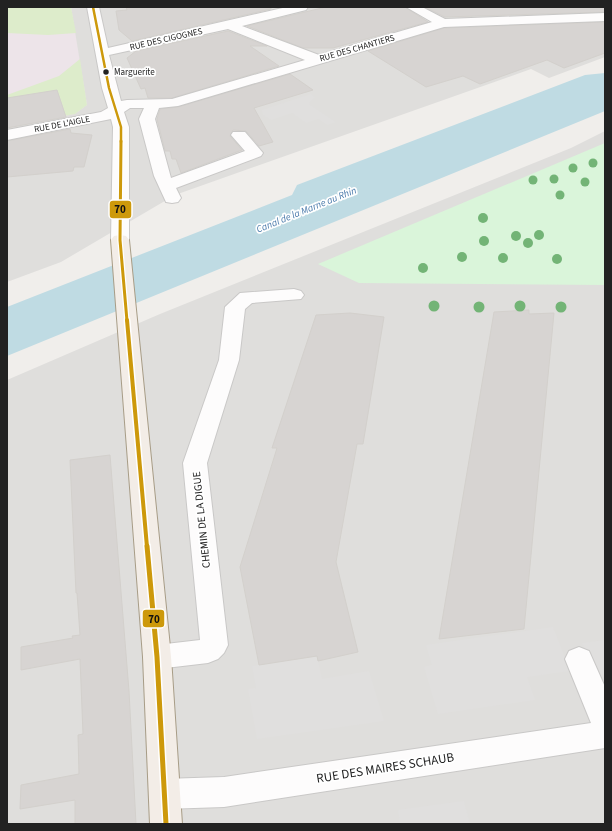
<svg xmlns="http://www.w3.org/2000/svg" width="612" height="831" font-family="'Source Sans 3',sans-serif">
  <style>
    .residential { fill: #dfdedc }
    .industrial { fill: #ede4e9 }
    .grass { fill: #ddeccb }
    .park { fill: #daf5da }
    .parking { fill: #e0dfde }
    .water { fill: #bfdbe3 }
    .building { fill: #d7d4d2; stroke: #d3d0cc }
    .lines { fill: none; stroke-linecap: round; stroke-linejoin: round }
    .minor-casing { stroke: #c9c8c7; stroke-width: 2 }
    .major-casing { stroke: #a79c86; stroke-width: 2 }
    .minor { fill: #fdfcfc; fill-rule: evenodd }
    .major { fill: #f3ede7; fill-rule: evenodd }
    .bus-1-far3-casing { stroke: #fff; stroke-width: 4.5 }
    .bus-1-far2-casing { stroke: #fff; stroke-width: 5.5 }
    .bus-1-far1-casing { stroke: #fff; stroke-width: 7 }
    .bus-1-casing { stroke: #fff; stroke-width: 8 }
    .bus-1-far3 { stroke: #cd990b; stroke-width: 2.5 }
    .bus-1-far2 { stroke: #cd990b; stroke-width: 3 }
    .bus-1-far1 { stroke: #cd990b; stroke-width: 4 }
    .bus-1 { stroke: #cd990b; stroke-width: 5 }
    .tree { fill: #73b476 }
    .bus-dot { fill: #222; stroke: #fff; stroke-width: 1.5 }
    .labels { text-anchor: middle; stroke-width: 3.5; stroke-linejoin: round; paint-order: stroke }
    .far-street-label { font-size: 9px; fill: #222; stroke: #fff }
    .far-bus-label { font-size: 9px; fill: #222; stroke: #fff; text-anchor: start }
    .far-water-label { font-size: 10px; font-style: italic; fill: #4a7aab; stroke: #fff }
    .street-label { font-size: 11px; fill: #222; stroke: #fff }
    .near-street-label { font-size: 13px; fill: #222; stroke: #fff }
    .line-badge { stroke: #fff; stroke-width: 1.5 }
    .pale-badge-label { font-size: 11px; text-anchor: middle; font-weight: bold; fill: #111 }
  </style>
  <rect width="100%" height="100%" fill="#f0eeeb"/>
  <g class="residential">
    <polygon points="7,7 605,7 605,57 549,78 531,69 175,195 61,262 7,282"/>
    <polygon points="605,131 605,824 7,824 7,380 160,314 571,148"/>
  </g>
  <polygon class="industrial" points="7,7 71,7 87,105 75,114 52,118 7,116"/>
  <g class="grass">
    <polygon points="7,7 71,7 76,33 48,35 7,33"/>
    <polygon points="80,59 87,105 75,114 52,118 7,116 7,95 59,76"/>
  </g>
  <polygon class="park" points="605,143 605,285 359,283 318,264"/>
  <g class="parking">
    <polygon points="311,94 315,97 309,104 336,122 327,125 318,119 306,123 292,113 271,120 263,115 262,110"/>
    <polygon points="553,627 570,671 527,677 535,700 438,714 424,667 432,665 426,645"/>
    <polygon points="605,640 605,689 601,689 582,643"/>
    <polygon points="317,656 322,679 369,671 384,721 257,739 248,689 256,688 252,666"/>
    <polygon points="464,801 470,824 400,824 398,810"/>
  </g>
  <polygon class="water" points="605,73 605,111 7,356 7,307 292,195 297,185 585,75"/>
  <g class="building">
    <polygon points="126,7 271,7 271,9 132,41 119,30 116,11 127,10"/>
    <polygon points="326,7 405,7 428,22 333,48 303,48 247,26"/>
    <polygon points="425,7 605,7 605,12 445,17"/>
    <polygon points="605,22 605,53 564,68 547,60 480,84 463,76 426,87 368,51 444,28"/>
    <polygon points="228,31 267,46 250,46 279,66 172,98 148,98 145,88 141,89 127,58 136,51"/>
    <polygon points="290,74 313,90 254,108 273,142 259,146 246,131 233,130 230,136 242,150 181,173 176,159 172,159 170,151 165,151 157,119 160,109 178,107"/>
    <polygon points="57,90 66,117 7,128 7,98"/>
    <polygon points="70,129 71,133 92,135 84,167 74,167 73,171 7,177 7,141"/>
    <polygon points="529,310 529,314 554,313 524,629 439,639 494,312"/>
    <polygon points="350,313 384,317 363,444 357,444 336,562 358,652 318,661 317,656 259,665 240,567 277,448 272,448 316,315"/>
    <polygon points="110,455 129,691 136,824 75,824 75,800 20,809 21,785 79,774 78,735 83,734 80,659 21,670 21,647 73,638 72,636 80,635 77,593 76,593 70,460"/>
  </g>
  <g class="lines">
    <defs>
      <g id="minor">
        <path d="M87,7H99L108,48L287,7H308L306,10L242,26L319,55L432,22L406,7H422L445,19L605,13V21L444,27L178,106L159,108L155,119L171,178L245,151L231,135L233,132H245L263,153L261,156L176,188L181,198L178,202L172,203L166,202L154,176L139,119L144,108H130L124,112L129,127V240L126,244L120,245L114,244L111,240L113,127L111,119L7,140V130L101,112L108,108L102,88ZM228,29L305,60L172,99L127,100L121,101L109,55Z"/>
        <polygon points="294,289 301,291 304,295 301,299 252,303 245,309 239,360 207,463 228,645 224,653 218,659 208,663 157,669 147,665 143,657 147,649 157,645 200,640 183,463 219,360 225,307 240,293"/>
        <polygon points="579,647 589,651 605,687 605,748 224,807 164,809 153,805 149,794 153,783 164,779 224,777 591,723 565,659 569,651"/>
      </g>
      <polygon id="major" points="120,235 126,236 129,240 171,657 182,824 150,824 143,657 111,240 114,236"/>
    </defs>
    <use href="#minor" class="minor-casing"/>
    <use href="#major" class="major-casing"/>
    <use href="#minor" class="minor"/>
    <use href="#major" class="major"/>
    <defs>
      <polyline id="bus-1-far3" points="93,7 109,88 121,127 121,142"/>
      <polyline id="bus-1-far2" points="121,141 120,240 127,321"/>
      <polyline id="bus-1-far1" points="127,320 147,547"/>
      <polyline id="bus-1" points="147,546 157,657 166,824"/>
    </defs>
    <use href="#bus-1-far3" class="bus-1-far3-casing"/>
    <use href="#bus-1-far2" class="bus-1-far2-casing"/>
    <use href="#bus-1-far1" class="bus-1-far1-casing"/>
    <use href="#bus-1" class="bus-1-casing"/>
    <use href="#bus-1-far3" class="bus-1-far3"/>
    <use href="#bus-1-far2" class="bus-1-far2"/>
    <use href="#bus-1-far1" class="bus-1-far1"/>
    <use href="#bus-1" class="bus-1"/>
  </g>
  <g class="tree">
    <circle cx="593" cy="163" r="4.5"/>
    <circle cx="573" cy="168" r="4.5"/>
    <circle cx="554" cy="179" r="4.5"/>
    <circle cx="533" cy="180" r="4.5"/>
    <circle cx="585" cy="182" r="4.5"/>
    <circle cx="560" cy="195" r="4.5"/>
    <circle cx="483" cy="218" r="5"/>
    <circle cx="539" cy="235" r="5"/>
    <circle cx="516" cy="236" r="5"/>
    <circle cx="484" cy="241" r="5"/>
    <circle cx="528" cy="243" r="5"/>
    <circle cx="462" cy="257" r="5"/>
    <circle cx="503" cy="258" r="5"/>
    <circle cx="557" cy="259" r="5"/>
    <circle cx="423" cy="268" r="5"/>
    <circle cx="434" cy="306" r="5.5"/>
    <circle cx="520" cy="306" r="5.5"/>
    <circle cx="479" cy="307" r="5.5"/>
    <circle cx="561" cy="307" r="5.5"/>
  </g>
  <circle class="bus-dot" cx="106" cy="72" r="3.5"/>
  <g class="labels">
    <g class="far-street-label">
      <text transform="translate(166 39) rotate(-13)" y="3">RUE DES CIGOGNES</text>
      <text transform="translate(357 48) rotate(-16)" y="3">RUE DES CHANTIERS</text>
      <text transform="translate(62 124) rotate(-11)" y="3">RUE DE L'AIGLE</text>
    </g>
    <g class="far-bus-label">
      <text x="114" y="75">Marguerite</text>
    </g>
    <g class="far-water-label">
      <text transform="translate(306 209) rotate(-22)" y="4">Canal de la Marne au Rhin</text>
    </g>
    <g class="street-label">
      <text transform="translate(201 520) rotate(-96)" y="4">CHEMIN DE LA DIGUE</text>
    </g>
    <g class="near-street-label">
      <text transform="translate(385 767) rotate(-9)" y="5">RUE DES MAIRES SCHAUB</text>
    </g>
  </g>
  <g class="line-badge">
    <rect x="109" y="200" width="23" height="19" rx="4" fill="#cd990b"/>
    <rect x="142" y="609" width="23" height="19" rx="4" fill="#cd990b"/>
  </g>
  <g class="pale-badge-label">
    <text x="120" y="213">70</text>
    <text x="154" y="623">70</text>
  </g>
  <rect width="612" height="831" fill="none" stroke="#222222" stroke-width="16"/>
</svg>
